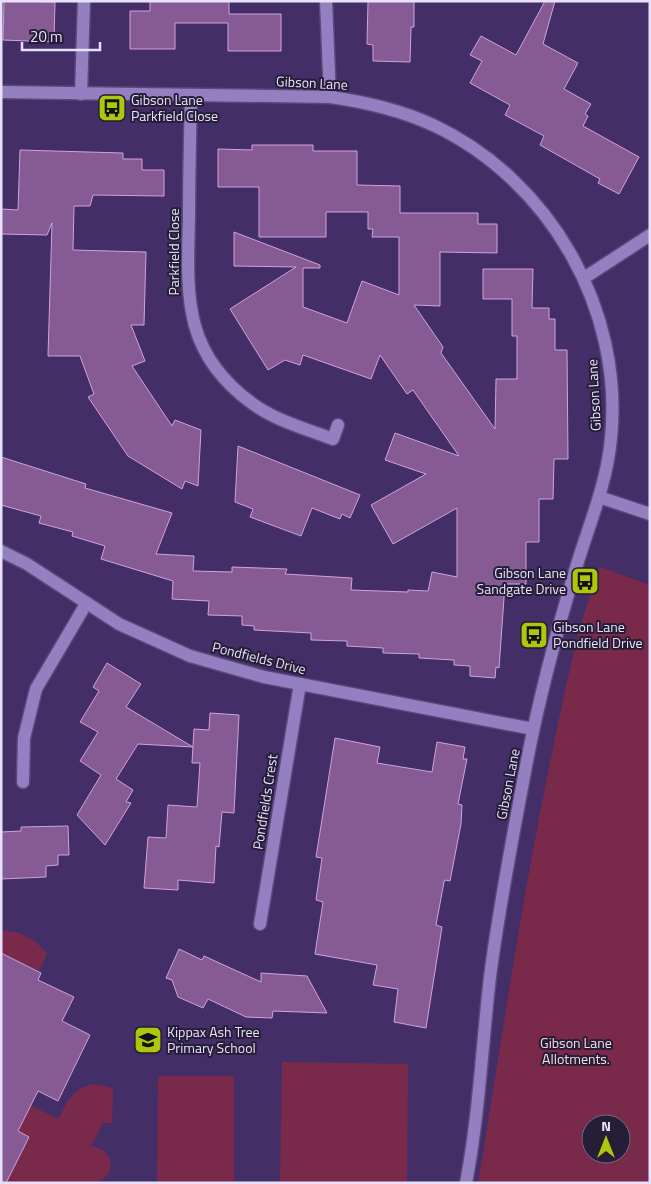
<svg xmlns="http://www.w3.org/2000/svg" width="651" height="1184" font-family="'Titillium Web',sans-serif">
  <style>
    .green { fill: #792a4a; fill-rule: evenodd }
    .building { fill: #865b93; stroke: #d0a2de }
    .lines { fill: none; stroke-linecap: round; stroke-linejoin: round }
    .minor-casing { stroke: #5b4979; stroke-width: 15 }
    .minor { stroke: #947fc1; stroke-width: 12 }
    .labels { text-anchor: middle; stroke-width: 4; stroke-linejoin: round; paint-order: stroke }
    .street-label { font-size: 14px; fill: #e8e1fd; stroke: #261d37 }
    .poi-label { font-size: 14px; fill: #e8e1fd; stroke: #261d37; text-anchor: start }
    .park-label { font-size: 14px; fill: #f9dae3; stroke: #261d37 }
  </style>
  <rect width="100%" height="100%" fill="#432e68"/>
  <g class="green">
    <path d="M600,567L650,585V1183H478C502,1040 522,896 552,753C565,690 577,627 600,567ZM591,1124H621V1154H591Z"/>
    <path d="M1,931C21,930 36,939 47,954L39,971L1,953Z"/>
    <polygon points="282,1062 408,1064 407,1183 280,1183"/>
    <polygon points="158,1076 234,1076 234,1183 157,1183"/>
    <path d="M93,1084L113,1088L112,1123H103L91,1146C117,1150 118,1179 91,1183H6L28,1137L18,1131L31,1106L59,1119C67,1101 73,1089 93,1084Z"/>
  </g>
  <g class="building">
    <polygon points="4,1 55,2 54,42 3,40"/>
    <polygon points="150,1 229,1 229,14 281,14 281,51 228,51 228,23 175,23 175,49 130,49 130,11 150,11"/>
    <polygon points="368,1 414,1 414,27 411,27 410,62 373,61 373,45 367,44"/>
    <polygon points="545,1 555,1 543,44 578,63 564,89 591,104 585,114 588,116 583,126 639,157 619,194 598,183 600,179 540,145 544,136 505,115 510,105 470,83 482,61 470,55 481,36 516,55"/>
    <polygon points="252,145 313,145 313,151 357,151 357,185 400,186 400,213 478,213 478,224 497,224 497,253 440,252 440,306 414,305 443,347 441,353 495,429 496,379 517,379 517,336 512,336 512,299 483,299 483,269 533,269 532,308 549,308 549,319 555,319 555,350 567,350 568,459 554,459 553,499 539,499 539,542 526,542 526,584 505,584 499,668 496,667 495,678 470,676 470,666 454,665 454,660 419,658 419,654 383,653 383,648 347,646 347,641 311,640 311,633 254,630 254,626 242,625 242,616 208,615 209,601 172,599 173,581 101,559 105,546 72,536 73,532 39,523 41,516 1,505 1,457 86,484 85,488 172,513 156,554 194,556 193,571 232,572 232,567 287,569 285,574 352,578 351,590 408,592 408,590 428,591 432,572 457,577 457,508 393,544 371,505 426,474 385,460 395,433 459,456 413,390 407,394 380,355 371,379 303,355 300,365 285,360 268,370 230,309 296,267 234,266 234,232 320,265 320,268 303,268 303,307 347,323 362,281 399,295 399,237 372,237 373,229 368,229 368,212 326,212 326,237 259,237 259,187 218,187 218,149 252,150"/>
    <polygon points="20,150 123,153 123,159 142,159 142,170 164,170 164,196 93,195 90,206 74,206 73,250 146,252 144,325 131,325 145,361 132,366 172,426 175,420 201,430 198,486 185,481 182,489 128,456 88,397 94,394 80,356 48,356 52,223 47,235 1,234 1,209 18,210"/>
    <polygon points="238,446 360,495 350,518 342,514 340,519 312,508 301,536 250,517 253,509 235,502"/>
    <polygon points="107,663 141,684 126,707 193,747 138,744 116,779 133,790 126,802 131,803 105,845 77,815 101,775 80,761 98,732 80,722 99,691 93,687"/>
    <polygon points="210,713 239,715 234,813 222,812 219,847 216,846 214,883 178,880 178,890 144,888 148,837 166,838 168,805 197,807 200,763 192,763 194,729 209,730"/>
    <polygon points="335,738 380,747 377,763 432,772 437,742 465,747 463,759 467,759 458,804 462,805 461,824 450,881 445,880 444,882 436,925 442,927 426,1028 394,1022 398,989 373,985 377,965 315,954 323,902 316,900 322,858 316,857"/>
    <polygon points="68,826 69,855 58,855 58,865 46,866 46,877 1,879 1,832 21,831 21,827"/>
    <polygon points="179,949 202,960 204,956 261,982 261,973 307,976 327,1013 273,1011 272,1018 246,1017 208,999 203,1008 178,997 172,980 166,978"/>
    <polygon points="1,953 41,973 38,980 74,997 62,1021 90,1035 58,1101 38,1091 18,1131 29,1137 6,1183 1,1183"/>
  </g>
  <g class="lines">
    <defs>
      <g id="minor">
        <polyline points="326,1 330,97"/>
        <path d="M1,92L330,97C366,102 400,110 433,125C550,180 624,310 611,438C607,484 588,527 575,571C555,637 539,698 526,766C513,836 499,906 490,977C482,1046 479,1115 466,1183"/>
        <polyline points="81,94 84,1"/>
        <path d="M191,95C190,136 189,177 189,217C187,295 182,353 253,404C277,421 306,429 333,439L338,425"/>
        <polyline points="584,278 650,235"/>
        <polyline points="599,497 650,514"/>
        <polyline points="1,551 27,564 119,624 190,656 264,677 533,729"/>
        <polyline points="23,782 24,738 36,689 86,604"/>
        <polyline points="260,924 300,684"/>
      </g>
    </defs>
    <use href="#minor" class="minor-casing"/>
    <use href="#minor" class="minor"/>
  </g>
  <defs>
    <symbol id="bus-square" viewBox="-11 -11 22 22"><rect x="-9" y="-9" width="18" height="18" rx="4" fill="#aec60b" stroke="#261d37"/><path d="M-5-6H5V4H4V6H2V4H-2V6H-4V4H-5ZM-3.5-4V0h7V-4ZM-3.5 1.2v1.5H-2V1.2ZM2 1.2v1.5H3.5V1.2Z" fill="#111"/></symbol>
    <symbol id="school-square" viewBox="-11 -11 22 22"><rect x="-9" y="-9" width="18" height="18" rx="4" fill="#aec60b" stroke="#261d37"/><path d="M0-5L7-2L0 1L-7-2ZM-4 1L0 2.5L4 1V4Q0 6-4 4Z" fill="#111"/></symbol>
  </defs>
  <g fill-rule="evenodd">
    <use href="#bus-square" x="96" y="92" width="32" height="32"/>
    <use href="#bus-square" x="569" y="565" width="32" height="32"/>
    <use href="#bus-square" x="518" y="619" width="32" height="32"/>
    <use href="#school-square" x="132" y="1024" width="32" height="32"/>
  </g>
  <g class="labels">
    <g class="street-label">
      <text transform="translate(312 83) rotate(3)" y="5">Gibson Lane</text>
      <text transform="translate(174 252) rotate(-90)" y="5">Parkfield Close</text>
      <text transform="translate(594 395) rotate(-93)" y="5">Gibson Lane</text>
      <text transform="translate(259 658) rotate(14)" y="5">Pondfields Drive</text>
      <text transform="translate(508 784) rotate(-79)" y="5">Gibson Lane</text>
      <text transform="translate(265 802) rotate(-81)" y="5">Pondfields Crest</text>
    </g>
    <g class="poi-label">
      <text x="131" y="105">Gibson Lane<tspan x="131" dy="16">Parkfield Close</tspan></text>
      <text x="566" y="578" text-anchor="end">Gibson Lane<tspan x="566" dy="16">Sandgate Drive</tspan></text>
      <text x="553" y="632">Gibson Lane<tspan x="553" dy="16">Pondfield Drive</tspan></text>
      <text x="167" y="1037">Kippax Ash Tree<tspan x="167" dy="16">Primary School</tspan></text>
    </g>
    <g class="park-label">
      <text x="576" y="1048">Gibson Lane<tspan x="576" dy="16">Allotments.</tspan></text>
    </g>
  </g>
  <rect width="651" height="1184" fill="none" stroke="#e8e1fd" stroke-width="5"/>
  <g transform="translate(606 1139)"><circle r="24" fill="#261d37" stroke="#746b86"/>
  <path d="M0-4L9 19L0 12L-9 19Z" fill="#aec60b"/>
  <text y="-8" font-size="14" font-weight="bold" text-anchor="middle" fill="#e8e1fd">N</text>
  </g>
  <path d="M22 42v8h78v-8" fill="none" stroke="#e8e1fd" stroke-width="2.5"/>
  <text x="30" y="42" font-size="15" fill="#e8e1fd" stroke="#261d37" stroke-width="4" paint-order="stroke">20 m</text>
</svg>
